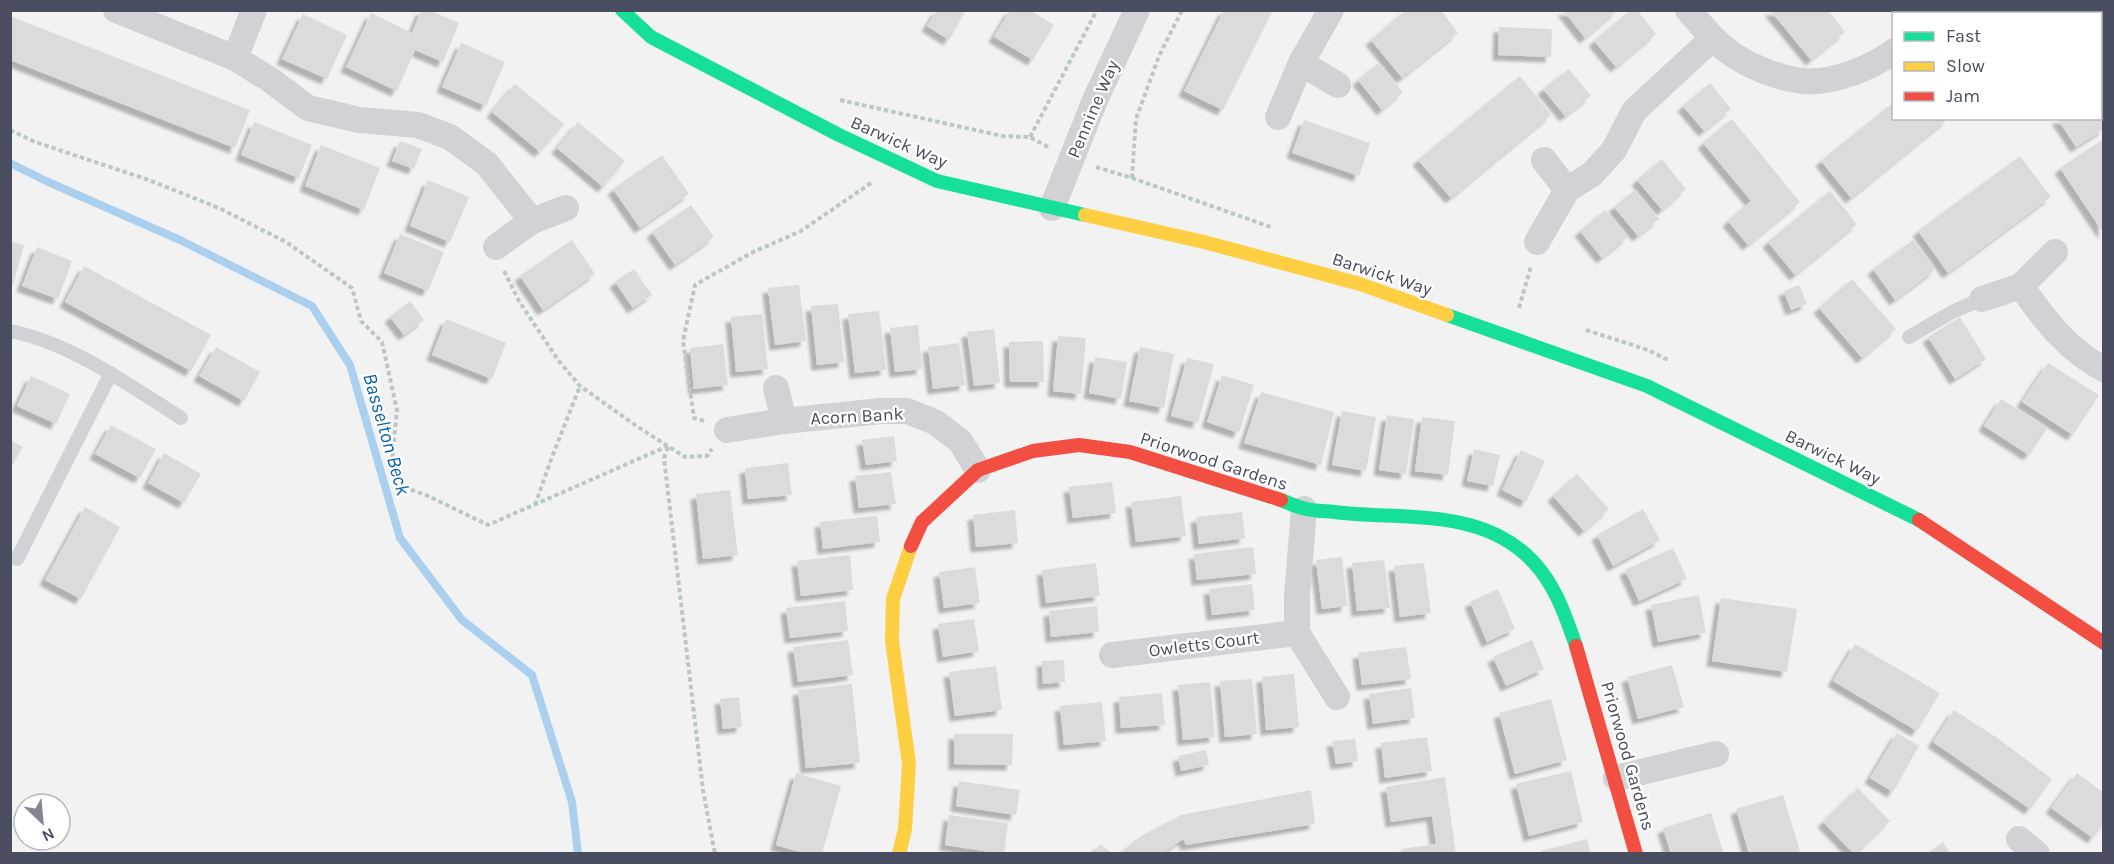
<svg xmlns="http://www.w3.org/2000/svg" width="2114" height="864" font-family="Karla,sans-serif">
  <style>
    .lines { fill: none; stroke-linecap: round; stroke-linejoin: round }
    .stream { stroke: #abd0ef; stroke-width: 8 }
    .building { fill: #dbdbdc; filter: url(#shadow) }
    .path { stroke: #bcc7c7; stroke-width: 4; stroke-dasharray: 4.5 3; stroke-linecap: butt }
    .lane { stroke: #d0d2d5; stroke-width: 14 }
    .street { stroke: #d0d2d5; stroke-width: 26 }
    .fast { stroke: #16e098; stroke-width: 14 }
    .slow { stroke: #ffcf43; stroke-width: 14 }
    .jam { stroke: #f24e42; stroke-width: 14 }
    .labels { text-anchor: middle; stroke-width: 4.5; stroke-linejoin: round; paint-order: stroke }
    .street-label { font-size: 18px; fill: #484e5f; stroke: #fff }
    .water-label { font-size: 20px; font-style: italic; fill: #0963b0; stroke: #fff }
  </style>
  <defs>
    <filter id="shadow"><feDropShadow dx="-5.5" dy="5.5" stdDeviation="1.5" flood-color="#0004"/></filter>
  </defs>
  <rect width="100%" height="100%" fill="#f2f2f2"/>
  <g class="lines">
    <polyline class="stream" points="10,163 46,181 180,240 312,306 350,365 400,538 462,620 532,675 572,802 578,854"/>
  </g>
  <g class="building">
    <polygon points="421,10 429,10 459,23 443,62 415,50 397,91 346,67 371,13 412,33"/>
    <polygon points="937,10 966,10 949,40 927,26"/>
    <polygon points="1010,10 1029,10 1054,25 1033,60 994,37"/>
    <polygon points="1224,10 1273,10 1223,110 1184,91"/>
    <polygon points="1406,10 1441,10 1458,33 1402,78 1371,40"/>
    <polygon points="1563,10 1618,10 1585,38"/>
    <polygon points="1631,10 1637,10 1656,34 1616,67 1594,41"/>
    <polygon points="1770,10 1828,10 1845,32 1811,60"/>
    <polygon points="2029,10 2082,10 2079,14 2028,14 2027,12"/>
    <polygon points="303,14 347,35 327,79 282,59"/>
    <polygon points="10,16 250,110 235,148 10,60"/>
    <polygon points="1499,27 1552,29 1551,57 1498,55"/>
    <polygon points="461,43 505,62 486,106 442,87"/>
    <polygon points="1378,63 1403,92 1382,110 1358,80"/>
    <polygon points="1569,69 1591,96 1565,116 1543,89"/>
    <polygon points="1520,76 1551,115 1451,198 1418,160"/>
    <polygon points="1710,83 1731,109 1704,131 1683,106"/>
    <polygon points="515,84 564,124 540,152 492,112"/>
    <polygon points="1894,102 1894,118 1949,118 1851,198 1821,161"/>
    <polygon points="2057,118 2101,118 2104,129 2076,147"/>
    <polygon points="1732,119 1800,202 1748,245 1728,221 1751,201 1703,143"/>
    <polygon points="1304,120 1370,143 1359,176 1292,153"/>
    <polygon points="254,122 312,145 299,178 241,155"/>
    <polygon points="578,122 625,161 603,187 557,148"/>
    <polygon points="400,141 422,149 414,169 392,161"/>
    <polygon points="2101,141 2104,144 2104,234 2060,168"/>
    <polygon points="321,145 380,168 364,210 305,186"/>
    <polygon points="662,155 689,194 640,228 613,189"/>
    <polygon points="2020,156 2051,197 1948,273 1918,231"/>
    <polygon points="1662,159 1686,189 1662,210 1637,180"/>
    <polygon points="428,180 469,197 450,242 410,226"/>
    <polygon points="1635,190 1659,219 1638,236 1614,207"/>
    <polygon points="1830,191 1857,224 1795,275 1768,242"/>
    <polygon points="691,205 714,237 675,265 652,232"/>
    <polygon points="1605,210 1628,237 1602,258 1580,231"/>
    <polygon points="400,234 444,252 428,291 384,273"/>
    <polygon points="572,240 595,274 543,310 520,276"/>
    <polygon points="1913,240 1935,270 1895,300 1873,269"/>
    <polygon points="10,241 24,245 13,285 10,284"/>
    <polygon points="37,247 72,261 58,299 22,286"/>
    <polygon points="84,266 211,335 191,371 65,302"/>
    <polygon points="634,269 652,295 633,308 615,282"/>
    <polygon points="1852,279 1896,329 1862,358 1819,308"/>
    <polygon points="799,285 806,341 775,345 768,288"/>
    <polygon points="1799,285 1807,304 1791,310 1784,291"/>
    <polygon points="410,301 424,320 404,335 390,317"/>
    <polygon points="838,304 844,362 817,365 811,306"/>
    <polygon points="879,311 886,370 855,373 848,314"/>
    <polygon points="762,314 768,369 736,372 731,317"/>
    <polygon points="1960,317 1986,359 1955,379 1928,337"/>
    <polygon points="446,319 506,343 492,379 432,355"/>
    <polygon points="918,325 922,369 895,372 890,328"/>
    <polygon points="994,329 1000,383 974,386 967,332"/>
    <polygon points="1058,336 1086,338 1081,394 1053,391"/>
    <polygon points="1043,341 1044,382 1010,382 1009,342"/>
    <polygon points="959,343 965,385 933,389 928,347"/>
    <polygon points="723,344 728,385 694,389 690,348"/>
    <polygon points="216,347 260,372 244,401 199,376"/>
    <polygon points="1140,347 1174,354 1164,408 1129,401"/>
    <polygon points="1095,357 1127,362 1121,399 1089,393"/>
    <polygon points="1187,358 1214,364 1198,423 1171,416"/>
    <polygon points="2048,363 2099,395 2073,435 2022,402"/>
    <polygon points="1222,375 1254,385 1239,433 1207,422"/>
    <polygon points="31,376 70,394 56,424 17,406"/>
    <polygon points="1261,392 1334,412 1321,465 1244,443"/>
    <polygon points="2001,399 2047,428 2029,455 1984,426"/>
    <polygon points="1342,411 1376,417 1366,471 1332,465"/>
    <polygon points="1387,415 1414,419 1406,474 1379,470"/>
    <polygon points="1422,417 1455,421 1448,475 1415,471"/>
    <polygon points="111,425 156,449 140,478 95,454"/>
    <polygon points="894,436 897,461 866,465 862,440"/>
    <polygon points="10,440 23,447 10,469"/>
    <polygon points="1474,449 1500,455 1493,486 1467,481"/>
    <polygon points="1521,450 1545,461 1526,502 1502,490"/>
    <polygon points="164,453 201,474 184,503 148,483"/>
    <polygon points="788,463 792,495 748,499 745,468"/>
    <polygon points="891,472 896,504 859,508 855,476"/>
    <polygon points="1577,474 1609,509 1584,531 1553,496"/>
    <polygon points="1112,482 1116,513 1073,518 1069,487"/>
    <polygon points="730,490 738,555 703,559 696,494"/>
    <polygon points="1181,496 1186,536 1136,542 1131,502"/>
    <polygon points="85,507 120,527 81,599 45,580"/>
    <polygon points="1643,509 1660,540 1613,566 1597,535"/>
    <polygon points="1015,510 1018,543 976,547 973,515"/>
    <polygon points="1242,512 1245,538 1199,544 1196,517"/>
    <polygon points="877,516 880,542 823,549 820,522"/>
    <polygon points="1253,547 1256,574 1197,580 1194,554"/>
    <polygon points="1673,548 1687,579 1639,601 1625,570"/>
    <polygon points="850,555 853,590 801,596 797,561"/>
    <polygon points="1342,557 1347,606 1322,609 1316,560"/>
    <polygon points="1384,560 1390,608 1357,611 1352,563"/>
    <polygon points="1096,563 1100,596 1046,603 1042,570"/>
    <polygon points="1424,563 1431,613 1400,617 1394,566"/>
    <polygon points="975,567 980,603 944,608 939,572"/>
    <polygon points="1252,584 1255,610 1212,615 1209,589"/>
    <polygon points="1498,589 1515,629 1487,642 1470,602"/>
    <polygon points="1699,595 1706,633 1658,642 1651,605"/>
    <polygon points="1721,598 1797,609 1787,672 1712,661"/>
    <polygon points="845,601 848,631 790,638 786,608"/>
    <polygon points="1097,606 1099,632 1051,637 1049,611"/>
    <polygon points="974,619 979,651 943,657 938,624"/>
    <polygon points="848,640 853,675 798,682 793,647"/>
    <polygon points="1532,640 1544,669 1506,686 1493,657"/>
    <polygon points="1855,644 1940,693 1917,731 1833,681"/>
    <polygon points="1406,647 1411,679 1362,685 1358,653"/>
    <polygon points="1064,660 1065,682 1043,684 1042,661"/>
    <polygon points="1672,665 1684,707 1638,719 1627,677"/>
    <polygon points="996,666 1002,710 955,716 949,672"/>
    <polygon points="1294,674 1299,727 1266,730 1262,677"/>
    <polygon points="1252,679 1257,734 1225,737 1220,681"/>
    <polygon points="1210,682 1215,737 1183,740 1178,685"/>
    <polygon points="852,684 860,763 806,768 798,690"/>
    <polygon points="1411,688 1415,718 1373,724 1369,694"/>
    <polygon points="1162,693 1165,725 1121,728 1119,697"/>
    <polygon points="739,697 742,727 723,729 720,699"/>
    <polygon points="1551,699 1567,760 1515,774 1499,713"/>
    <polygon points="1102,702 1106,741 1064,745 1060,706"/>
    <polygon points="1954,710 1996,737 2052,779 2030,809 1933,742"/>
    <polygon points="1897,733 1919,746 1893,792 1870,778"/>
    <polygon points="954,734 1013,734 1012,765 954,764"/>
    <polygon points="1427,737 1432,771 1385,778 1381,743"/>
    <polygon points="1355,739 1358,761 1336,764 1332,741"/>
    <polygon points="1206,750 1209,765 1181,771 1178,756"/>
    <polygon points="1571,771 1583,822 1529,836 1516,784"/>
    <polygon points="796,773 841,786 822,854 806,854 776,845"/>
    <polygon points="2077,773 2104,793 2104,823 2093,838 2051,808"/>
    <polygon points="1445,777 1456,854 1402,854 1401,849 1436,844 1432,816 1391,822 1386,787"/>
    <polygon points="959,781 1020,790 1016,815 956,806"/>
    <polygon points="1858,788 1890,821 1856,854 1854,854 1823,822"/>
    <polygon points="1311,790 1315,824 1186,845 1183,839 1161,854 1119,854 1141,836 1181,815"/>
    <polygon points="1783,795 1800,851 1790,854 1749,854 1736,809"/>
    <polygon points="1711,813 1724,854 1671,854 1663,828"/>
    <polygon points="949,815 1008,823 1004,854 945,845"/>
    <polygon points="1587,839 1591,854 1542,854 1541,851"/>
    <polygon points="1943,842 1951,854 1927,854"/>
    <polygon points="1100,844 1113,854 1093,854"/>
  </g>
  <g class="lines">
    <g class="path">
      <polyline points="840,100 1002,136 1030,137 1048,147"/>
      <polyline points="10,130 35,142 146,179 219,208 286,242 352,288 361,321 382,342 397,410 392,459 403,487 426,495 488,525 668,446"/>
      <polyline points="1030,137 1097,10"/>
      <polyline points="1096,167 1132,178 1271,227"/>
      <polyline points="1132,178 1136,119 1159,56 1182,10"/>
      <polyline points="504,271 519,301 558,360 580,386 638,427 685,457 707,456 712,449"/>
      <polyline points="1519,308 1531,266"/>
      <polyline points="1586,330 1648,350 1668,360"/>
      <polyline points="704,421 694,418 683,341 695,285 751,253 801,231 871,183"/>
      <polyline points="668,447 664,458 703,790 715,854"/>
      <polyline points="535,505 552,457 580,386"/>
    </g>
    <g class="lane">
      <path d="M10,331C71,343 129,385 181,418"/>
      <polyline points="1909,337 1952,312 1982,299"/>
      <polyline points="17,559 111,373"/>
    </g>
    <g class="street">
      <polyline points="116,10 235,58 269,79 308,108 359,120 418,125 450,137 487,164 532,221 496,247"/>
      <path d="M1688,10C1703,27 1718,46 1738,58C1756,69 1782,79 1803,81C1831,84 1872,68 1894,51"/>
      <polyline points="1941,14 1944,10"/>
      <polyline points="235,58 254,10"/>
      <polyline points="1301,63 1338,85"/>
      <polyline points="1278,117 1301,63 1331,10"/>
      <polyline points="1544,160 1567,190"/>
      <polyline points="1052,208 1095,100 1137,10"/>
      <polyline points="532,221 566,208"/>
      <polyline points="1537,242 1567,190 1592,174 1614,150 1634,111 1713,38"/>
      <polyline points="2021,286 2055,252"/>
      <path d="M1982,299L2021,286C2043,318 2068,351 2104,369"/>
      <polyline points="776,388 784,421"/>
      <polyline points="727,430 784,421 881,411 907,411 935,422 960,441 978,470"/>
      <polyline points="1297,633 1337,697"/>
      <polyline points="1112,655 1297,633 1297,596 1304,509"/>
      <polyline points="1616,778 1716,754"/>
      <polyline points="2019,839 2037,854"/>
    </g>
    <g class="fast">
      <polyline points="622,10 651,37 839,135 937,181 1085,215"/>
      <polyline points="1447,315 1647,386 1919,520"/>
      <path d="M1281,500C1288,503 1295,506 1302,508C1312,511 1324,511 1334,512C1407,521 1490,505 1541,571C1558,593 1567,620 1576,646"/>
    </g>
    <g class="slow">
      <polyline points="1085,215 1204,242 1360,284 1447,315"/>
      <polyline points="899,854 905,829 909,764 892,641 893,599 911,546"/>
    </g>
    <g class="jam">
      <polyline points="1919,520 2104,643"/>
      <polyline points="911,546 922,522 978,470 1033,451 1079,445 1130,452 1281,500"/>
      <polyline points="1576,646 1636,854"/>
    </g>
  </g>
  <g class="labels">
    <g class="street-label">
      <text transform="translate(1093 109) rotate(-67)" y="6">Pennine Way</text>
      <text transform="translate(899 142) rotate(24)" y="6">Barwick Way</text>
      <text transform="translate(1382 274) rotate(18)" y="6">Barwick Way</text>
      <text transform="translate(857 416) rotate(-3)" y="6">Acorn Bank</text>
      <text transform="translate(1833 457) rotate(26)" y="6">Barwick Way</text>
      <text transform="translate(1214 461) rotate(18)" y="6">Priorwood Gardens</text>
      <text transform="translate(1204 644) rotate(-7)" y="6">Owletts Court</text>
      <text transform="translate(1628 756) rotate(74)" y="6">Priorwood Gardens</text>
    </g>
    <g class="water-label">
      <text transform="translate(387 434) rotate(74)" y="7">Basselton Beck</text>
    </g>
  </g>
  <rect width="2114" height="864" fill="none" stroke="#484e5f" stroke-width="24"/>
  <rect x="1892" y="12" width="210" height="108" fill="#ffffff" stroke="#b6b8bf" stroke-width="1.5"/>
  <rect x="1904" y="32" width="30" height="9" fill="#16e098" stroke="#b6b8bf" stroke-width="1.5"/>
  <text x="1946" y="42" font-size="18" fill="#484e5f">Fast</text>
  <rect x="1904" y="62" width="30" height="9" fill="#ffcf43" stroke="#b6b8bf" stroke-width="1.5"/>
  <text x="1946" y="72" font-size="18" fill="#484e5f">Slow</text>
  <rect x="1904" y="92" width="30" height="9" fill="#f24e42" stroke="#b6b8bf" stroke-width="1.5"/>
  <text x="1946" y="102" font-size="18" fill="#484e5f">Jam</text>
  <g transform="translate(42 822) rotate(154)"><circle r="28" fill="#ffffff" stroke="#b6b8bf" stroke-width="1.5"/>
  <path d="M0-4.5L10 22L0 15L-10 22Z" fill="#848792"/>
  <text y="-9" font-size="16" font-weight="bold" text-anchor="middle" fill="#484e5f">N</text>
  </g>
</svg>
